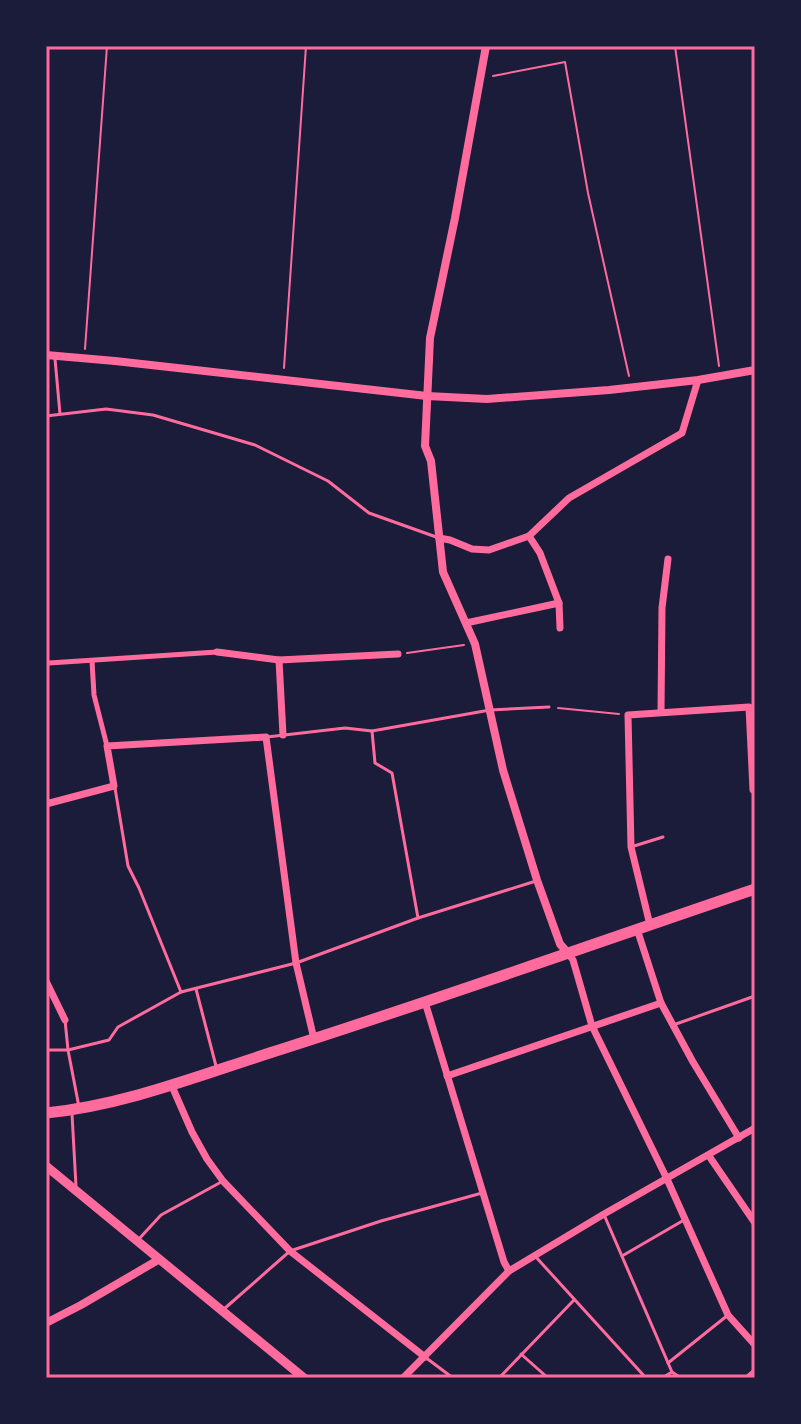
<svg xmlns="http://www.w3.org/2000/svg" width="801" height="1424" font-family="Rubik,sans-serif">
  <style>
    .lines { fill: none; stroke-linecap: round; stroke-linejoin: round }
    .path { stroke: #ff6b9d; stroke-width: 2 }
    .service { stroke: #ff6b9d; stroke-width: 3 }
    .pedestrian { stroke: #ff6b9d; stroke-width: 5 }
    .minor { stroke: #ff6b9d; stroke-width: 7 }
    .tertiary { stroke: #ff6b9d; stroke-width: 8 }
    .secondary { stroke: #ff6b9d; stroke-width: 9 }
    .trunk { stroke: #ff6b9d; stroke-width: 11 }
    .neatline { fill: none; stroke: #ff6b9d; stroke-width: 3 }
  </style>
  <rect width="100%" height="100%" fill="#1b1b3a"/>
  <g class="lines">
    <g class="path">
      <polyline points="675,46 719,366"/>
      <polyline points="493,76 565,62 588,193 629,376"/>
      <polyline points="85,349 107,46"/>
      <polyline points="284,368 306,46"/>
      <polyline points="407,653 464,645"/>
      <polyline points="558,708 619,714"/>
    </g>
    <g class="service">
      <polyline points="55,359 60,414"/>
      <polyline points="46,416 106,409 153,415 255,445 328,481 369,513 439,538"/>
      <polyline points="372,731 375,763 392,773 418,918"/>
      <polyline points="267,737 345,728 372,731 490,710 549,707"/>
      <polyline points="115,788 128,866 139,888 181,992"/>
      <polyline points="634,846 663,837"/>
      <polyline points="196,989 216,1066"/>
      <polyline points="65,1020 68,1050 79,1107"/>
      <polyline points="676,1024 755,996"/>
      <polyline points="46,1050 68,1050 109,1040 118,1027 181,992 296,963 418,918 536,881"/>
      <polyline points="72,1114 76,1186"/>
      <polyline points="605,1217 672,1372 681,1378"/>
      <polyline points="138,1240 161,1215 223,1181"/>
      <polyline points="535,1256 646,1378"/>
      <polyline points="622,1256 684,1220"/>
      <polyline points="224,1309 290,1251 381,1221 482,1193"/>
      <polyline points="521,1354 548,1378"/>
      <polyline points="425,1357 453,1378"/>
      <polyline points="668,1363 728,1315"/>
      <polyline points="499,1378 574,1300"/>
      <polyline points="662,1378 672,1372"/>
    </g>
    <g class="pedestrian">
      <polyline points="92,661 94,695 107,746"/>
      <polyline points="49,663 217,652"/>
    </g>
    <g class="minor">
      <polyline points="529,536 540,553 559,603 560,628"/>
      <polyline points="439,538 450,540 472,549 489,550 529,536 569,498 682,433 698,380"/>
      <polyline points="466,623 559,603"/>
      <polyline points="217,652 279,660 398,654"/>
      <polyline points="279,660 283,735"/>
      <polyline points="661,711 662,608 668,559"/>
      <polyline points="46,804 114,786 107,746 266,737 296,963 314,1039"/>
      <polyline points="650,925 631,847 628,715 749,707 753,790 755,791"/>
      <polyline points="637,929 661,1003 693,1062 739,1138"/>
      <polyline points="567,952 573,960 592,1026 667,1179 728,1315 755,1345"/>
      <polyline points="46,981 65,1020"/>
      <polyline points="425,1002 504,1262 509,1271"/>
      <polyline points="447,1076 661,1003"/>
      <polyline points="171,1084 192,1132 207,1159 223,1181 290,1251 425,1357"/>
      <polyline points="709,1156 755,1223"/>
      <polyline points="403,1378 509,1271 604,1214 755,1128"/>
      <polyline points="748,1378 755,1372"/>
    </g>
    <g class="tertiary">
      <polyline points="486,46 455,218 430,338 425,446 431,461 443,572 475,644 503,770 537,880 560,944 567,952"/>
      <polyline points="46,355 115,361 427,396 487,399 609,390 698,380 755,370"/>
      <polyline points="46,1323 81,1305 158,1260"/>
    </g>
    <polyline class="secondary" points="46,1166 304,1378"/>
    <path class="trunk" d="M46,1113C126,1105 203,1074 279,1050C439,999 596,943 755,889"/>
  </g>
  <rect width="801" height="1424" fill="none" stroke="#1b1b3a" stroke-width="96"/>
  <rect x="48" y="48" width="705" height="1328" class="neatline"/>
</svg>
